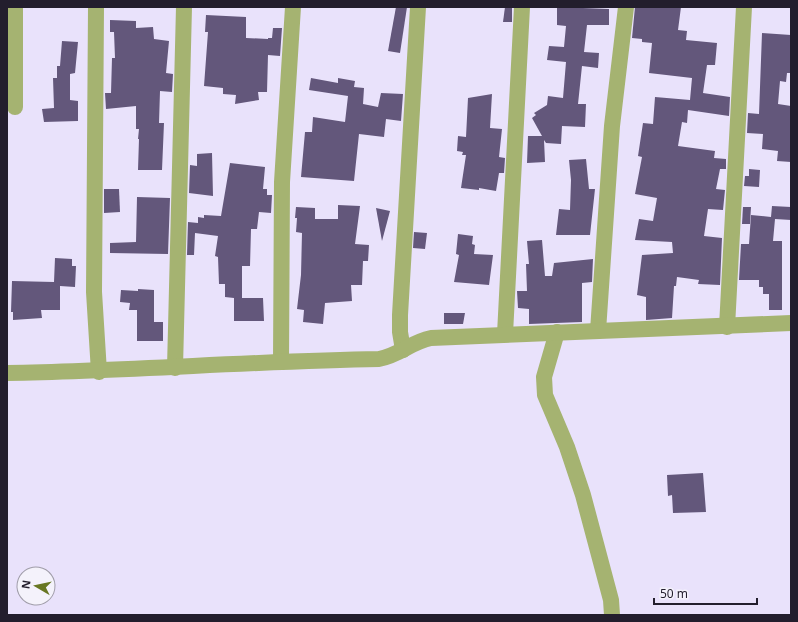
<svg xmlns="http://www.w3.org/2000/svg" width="798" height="622" font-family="'Noto Sans',sans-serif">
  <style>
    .building { fill: #63577b }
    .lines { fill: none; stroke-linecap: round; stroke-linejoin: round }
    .street { stroke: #a5b371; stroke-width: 16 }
  </style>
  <rect width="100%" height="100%" fill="#e9e2fb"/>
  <g class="building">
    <polygon points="396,7 407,7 400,53 388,51"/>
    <polygon points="505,7 512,7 512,22 503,22"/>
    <polygon points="557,7 609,9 609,25 587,25 584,52 599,53 598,68 582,66 578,104 586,104 585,127 562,126 561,144 546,143 544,140 545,162 527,163 528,136 542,136 532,118 536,115 534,113 547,105 548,96 563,98 566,62 547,60 549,46 564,47 566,26 557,25"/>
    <polygon points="635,7 681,7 678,30 687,31 686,40 717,43 715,65 707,65 703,93 730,97 729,116 688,110 687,123 682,122 678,146 715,151 714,158 726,159 726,169 720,169 716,189 725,190 723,210 708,209 704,236 722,238 720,285 698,284 699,280 677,277 676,286 674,286 672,318 646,320 646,297 637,295 642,255 673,253 672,242 635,240 639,219 653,221 657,198 635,194 642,157 638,156 643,123 653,124 655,97 690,100 692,78 649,73 652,43 642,42 642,39 632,38"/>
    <polygon points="206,15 246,17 246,38 268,39 268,38 272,38 273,28 282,28 280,56 268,55 267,92 258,92 259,100 235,104 236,95 223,94 223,88 204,86 208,32 205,32"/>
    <polygon points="110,20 136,21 136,28 153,27 154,39 169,41 166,73 173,74 172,92 160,91 159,123 164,123 162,170 138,170 139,139 138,139 139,129 136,129 136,106 106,109 105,93 111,93 112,58 115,58 114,32 110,32"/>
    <polygon points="762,33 791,35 791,73 787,73 786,82 780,81 778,104 791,106 791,162 777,161 778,151 762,149 763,134 747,133 748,113 759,114"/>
    <polygon points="62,41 78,42 75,73 70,74 70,100 78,101 78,121 44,122 42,109 54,108 53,78 57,78 57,66 60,66"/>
    <polygon points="311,78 338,83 338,78 355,81 354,87 364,88 363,104 378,107 381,93 403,94 401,121 386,119 384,137 359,134 354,181 301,177 305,132 312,132 313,117 345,122 348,96 309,90"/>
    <polygon points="492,94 490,128 502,129 499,157 505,158 504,173 499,173 496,191 479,188 479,190 461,188 466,155 462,155 463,152 457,151 458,136 466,137 468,98"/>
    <polygon points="212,153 213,196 189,193 190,165 197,166 197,154"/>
    <polygon points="586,159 589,189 595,189 590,235 556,235 559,209 570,210 571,180 569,160"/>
    <polygon points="230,163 265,167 263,189 267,189 267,195 272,195 271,213 259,212 257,229 251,229 250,266 242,266 242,298 263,298 264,321 234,321 234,298 225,297 225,284 219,284 218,257 215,256 218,236 195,233 194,255 187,255 188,222 198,223 198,217 204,218 204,215 221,216"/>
    <polygon points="749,169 760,170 759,187 744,186 745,176 749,176"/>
    <polygon points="104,189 119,189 120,212 104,213"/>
    <polygon points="137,197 170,198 168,254 110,253 110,243 136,242"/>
    <polygon points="338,205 360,206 355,244 369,245 368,261 363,261 362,285 351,285 352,301 325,303 323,324 303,322 304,310 297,309 301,275 302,233 296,232 297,218 295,218 296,207 315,208 315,219 338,219"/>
    <polygon points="772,206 791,207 791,220 775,219 773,241 782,241 782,310 769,310 769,294 763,294 763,287 759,287 759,280 739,280 741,244 749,244 751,215 771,217"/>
    <polygon points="743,207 751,207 750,224 742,224"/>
    <polygon points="376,208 390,211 382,241"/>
    <polygon points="414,232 427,233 425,249 413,248"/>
    <polygon points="458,234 473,236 472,244 475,245 474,254 493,255 489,285 454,282 459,255 456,254"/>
    <polygon points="542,240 545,276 552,276 554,263 593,259 592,282 582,283 582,322 529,324 529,309 518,308 517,291 527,291 526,264 529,264 527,241"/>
    <polygon points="55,258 72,259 72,266 76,266 75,287 60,286 60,310 41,310 42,318 13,320 13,312 11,312 12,281 54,282"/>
    <polygon points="138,289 154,290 154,322 163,322 163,341 137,341 137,310 129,310 130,303 120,302 121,290 138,291"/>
    <polygon points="444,313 465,313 463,324 444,324"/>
    <polygon points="703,473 706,512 673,513 672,495 668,496 667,475"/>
  </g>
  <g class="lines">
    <g class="street">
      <polyline points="96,7 94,292 99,372"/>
      <polyline points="15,107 15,7"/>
      <polyline points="727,327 744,7"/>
      <polyline points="598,331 612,126 626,7"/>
      <polyline points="557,332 544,377 545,395 567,447 583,495 611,600 612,615"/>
      <polyline points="505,334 522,7"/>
      <polyline points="403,350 400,332 400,315 418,7"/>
      <polyline points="281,362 282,182 293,7"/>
      <polyline points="175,368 184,7"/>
      <path d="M7,373C131,371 255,361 379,359C400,355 411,342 431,338L791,323"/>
    </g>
  </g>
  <rect width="798" height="622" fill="none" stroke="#231e2d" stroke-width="16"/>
  <g transform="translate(36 586) rotate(279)"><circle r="19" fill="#f4f2fb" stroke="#a09da9"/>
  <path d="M0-3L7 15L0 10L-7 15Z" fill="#687723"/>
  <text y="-6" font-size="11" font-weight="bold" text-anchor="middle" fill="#231e2d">N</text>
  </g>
  <path d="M654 598v6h103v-6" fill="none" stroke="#231e2d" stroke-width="2"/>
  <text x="660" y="598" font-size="12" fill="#231e2d" stroke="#f4f2fb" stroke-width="3" paint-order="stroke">50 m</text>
</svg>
